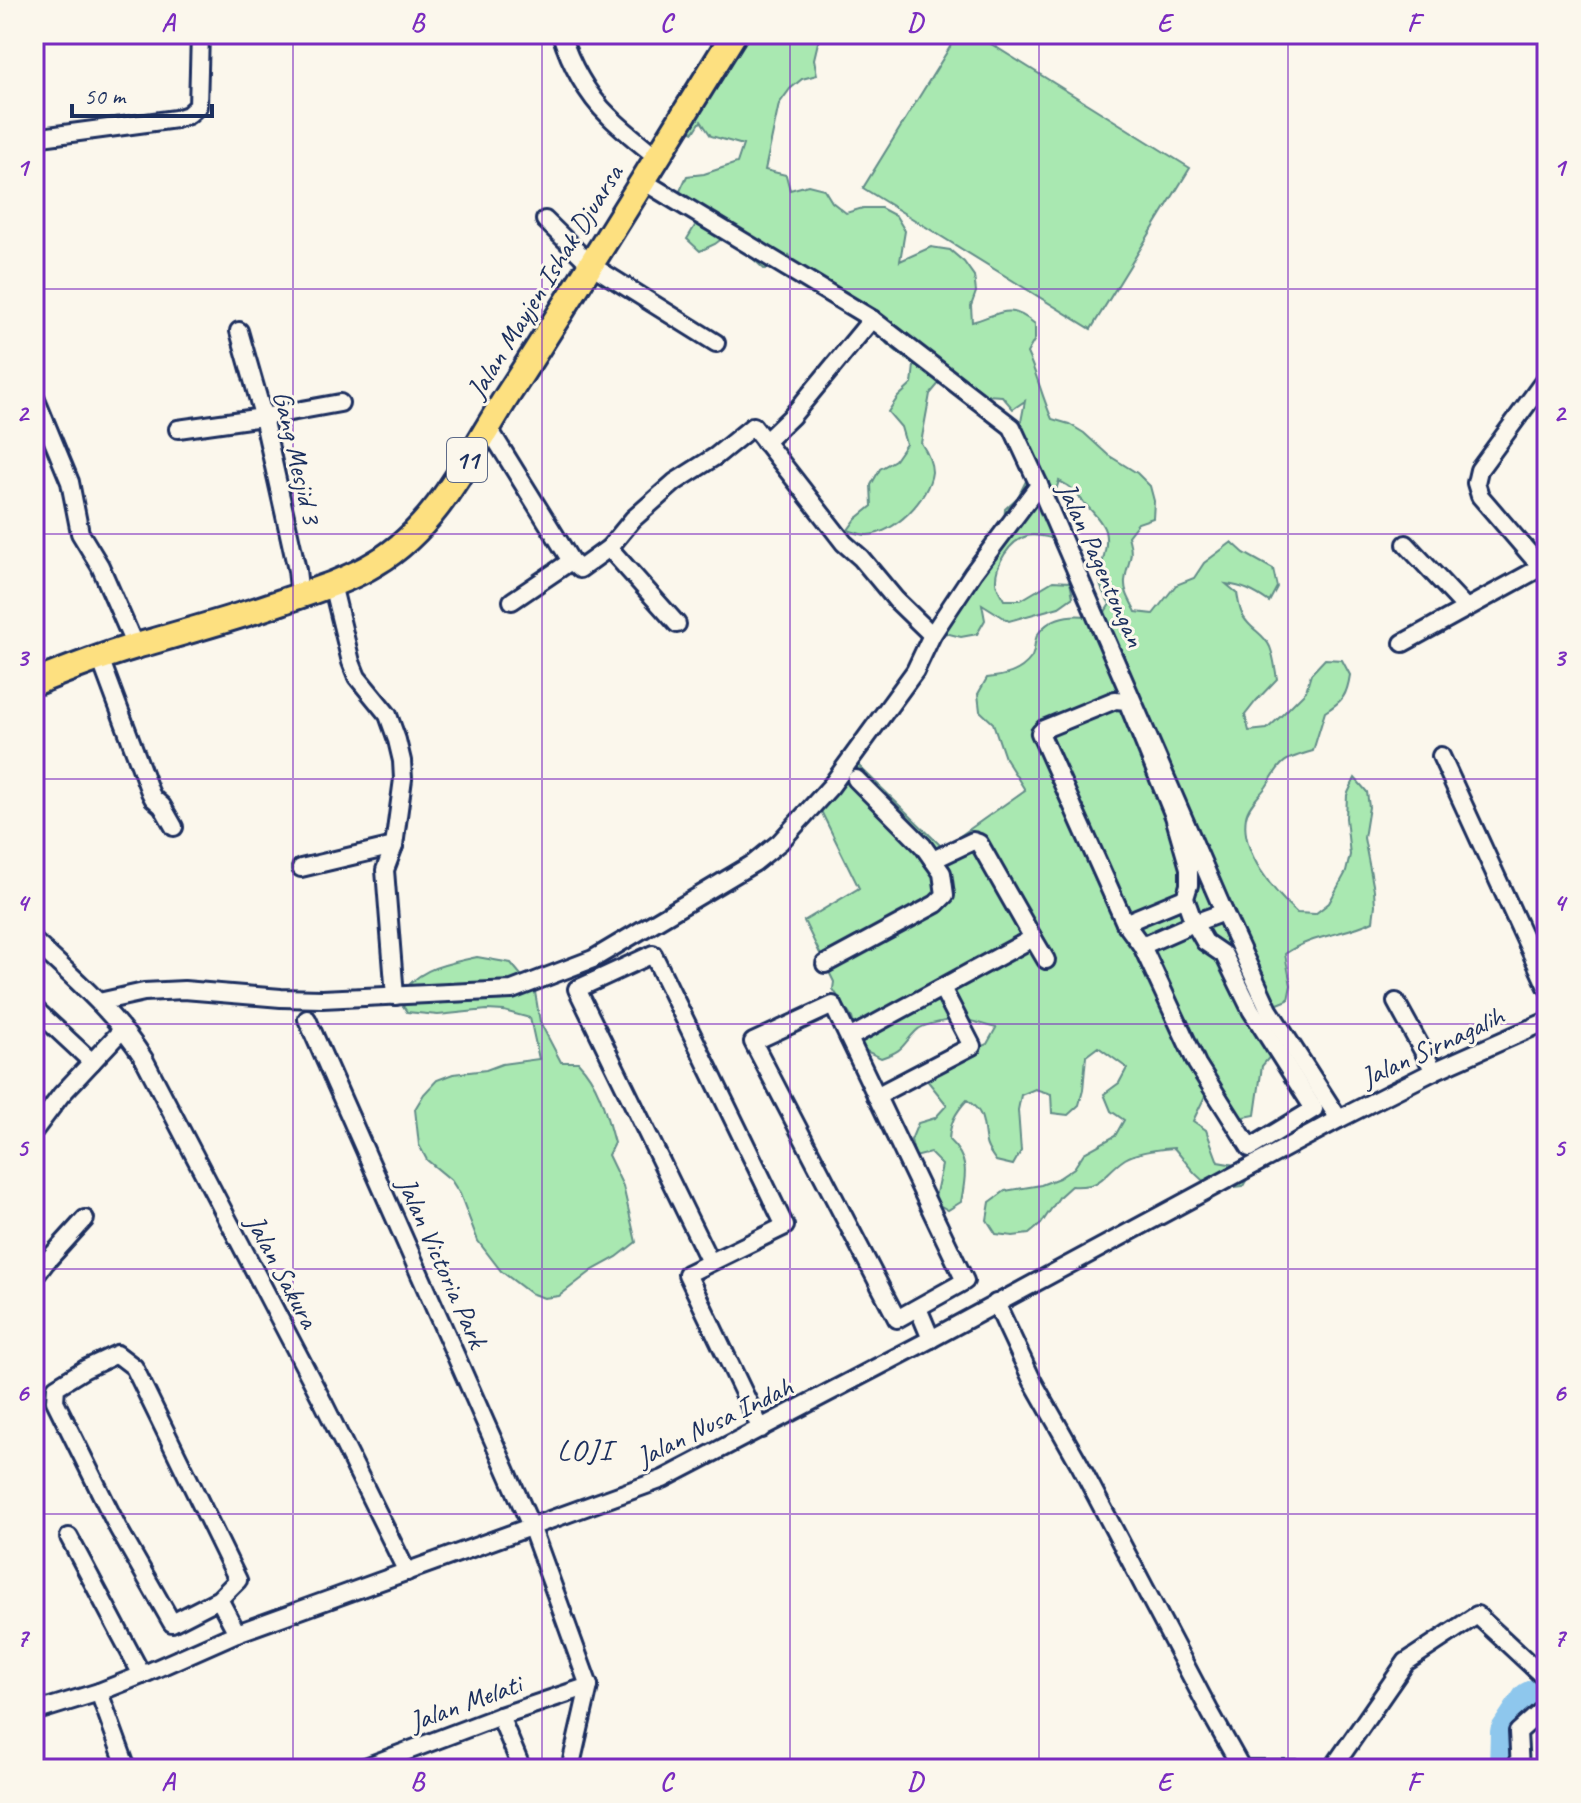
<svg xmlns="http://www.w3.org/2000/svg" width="1581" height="1803" font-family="Caveat,sans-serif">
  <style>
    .green { fill: #a9e8b1; stroke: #628c88; stroke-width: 2 }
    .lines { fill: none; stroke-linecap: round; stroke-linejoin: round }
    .river { stroke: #8ec7ed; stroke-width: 34 }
    .street-casing { stroke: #1b2f5e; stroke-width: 22 }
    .primary-casing { stroke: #1b2f5e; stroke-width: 30 }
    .street { stroke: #fbf7ec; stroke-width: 16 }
    .primary { stroke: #fde080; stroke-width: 24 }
    .grid { fill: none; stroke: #7b2cbf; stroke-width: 2; stroke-opacity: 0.55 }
    .labels { text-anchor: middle; stroke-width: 6; stroke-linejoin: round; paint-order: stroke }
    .shield { fill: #fbf7ec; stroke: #5e6b89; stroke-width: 2 }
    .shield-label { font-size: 26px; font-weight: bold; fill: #1b2f5e }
    .street-label { font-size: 28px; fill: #1b2f5e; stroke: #fbf7ec }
    .neighbourhood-label { font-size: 30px; letter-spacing: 2px; fill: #1b2f5e; stroke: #fbf7ec }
    .neatline { fill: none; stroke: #7b2cbf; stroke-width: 3 }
    .grid-label { font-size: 26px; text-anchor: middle; font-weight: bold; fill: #7b2cbf }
  </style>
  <rect width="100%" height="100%" fill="#fbf7ec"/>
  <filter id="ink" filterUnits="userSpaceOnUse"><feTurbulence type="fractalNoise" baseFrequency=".0125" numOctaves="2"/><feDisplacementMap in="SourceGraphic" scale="16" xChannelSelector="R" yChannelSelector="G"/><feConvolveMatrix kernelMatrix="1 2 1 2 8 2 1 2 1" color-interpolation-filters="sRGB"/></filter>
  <g filter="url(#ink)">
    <g class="green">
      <path d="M736,34H820L814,59L817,75L802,79L790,89L779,104L765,170L786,175L790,190L808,185L824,189L832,202L846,213L863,208H881L896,216L905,231L900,261L931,247L950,250L964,262L974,276L976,292L971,306L972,322C1000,314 1009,302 1035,324V339L1027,353C1037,374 1042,397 1052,419L1069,424L1084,433L1108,455L1137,473L1150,486L1154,501L1153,518L1138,523L1128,536C1135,560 1127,560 1125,581C1124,592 1131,602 1136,612L1153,614L1176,585L1194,578L1204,563L1232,542L1244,553L1273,569L1277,587L1269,602C1255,592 1243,586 1226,584L1237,593C1239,604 1240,615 1248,623C1256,632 1265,636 1270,647C1274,657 1275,668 1277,679L1256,701L1245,715L1249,731L1267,729L1280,717L1306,691L1311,674L1325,659L1342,660L1350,675C1347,695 1343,701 1325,712L1313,751C1281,760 1283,760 1266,787C1259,796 1248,806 1246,817C1240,852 1274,892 1297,913L1315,914L1329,903L1346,872L1350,855L1346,818L1347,795L1355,778L1367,792L1369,807L1364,838L1374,890L1375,905L1373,921C1345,935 1311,935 1285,954L1291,985L1288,1000L1273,1006V1053L1262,1066L1255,1115L1239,1118L1232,1103L1219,1088L1206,1094L1193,1121L1206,1130L1218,1162L1235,1165L1251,1172L1243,1186C1203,1193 1198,1176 1174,1148C1161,1149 1136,1152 1125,1159C1101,1175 1105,1188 1071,1186L1060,1196L1041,1224L1029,1234L1013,1236L996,1234L987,1220L990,1202L1005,1191L1041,1185L1059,1178L1074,1168L1084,1153L1115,1136L1124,1120L1111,1111L1104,1094L1119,1083L1127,1068L1098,1047L1086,1056L1083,1090L1079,1105L1068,1115L1052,1113L1051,1094L1035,1089L1021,1095L1018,1110L1021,1151L1013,1165L996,1161C992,1155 987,1149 986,1143C982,1122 986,1114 967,1100C955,1113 950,1123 949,1140C970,1160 966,1175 961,1202L948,1210L934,1202L942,1165L930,1153L915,1157L911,1140L918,1123L935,1118L947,1105L926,1079L920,1062L936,1056L954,1058L987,1044L996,1028C986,1026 975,1021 965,1020C954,1019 923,1023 916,1031C900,1047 905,1050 881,1058L866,1051L857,1035L852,1018L833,989L834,982L804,921L859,888L821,811L842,784L855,762L943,848L1025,790L1005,758L993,723L980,711L978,694L987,678C1004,676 1020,673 1031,658C1036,651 1033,641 1038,634C1053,612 1079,614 1101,618L1110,604C1107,599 1103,593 1101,587C1097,568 1110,549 1105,531C1102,521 1093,512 1086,505C1074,492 1077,490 1059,481L1054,496L1067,526L1059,540C1049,538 1037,533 1027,536C1009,541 995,565 996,582C997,589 1001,594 1004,600H1021L1053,581L1070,582L1073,597L1059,607L1009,621L982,604L985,620L977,634L961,637L945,633L939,617L1004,527L1005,509L1018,497L1026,481L1028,462L1020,427L1025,401L1013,409L1002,396L985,395L969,392L955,382H940L930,394L921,443C927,452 932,461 932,472C929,499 894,534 867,535C861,535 854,532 848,530L856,519L872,506L871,485L880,469L895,460L906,444L901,427L888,412L898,397L912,384L914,365L887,344L876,329L799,269L789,255L780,268L764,269L751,257L743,241L727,235L715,244L700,251L687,239L696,224L685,211L679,193L687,176L704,174L737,163L743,145L711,136L701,121L694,132L677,126Z"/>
      <polygon points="958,34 975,34 1190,168 1091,329 863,188"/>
      <path d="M477,957L511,963L535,992L540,1022L561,1062H578C600,1085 606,1114 614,1143L608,1155L623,1186L636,1242L617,1257L593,1270L559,1296L544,1298L530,1293L501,1271L478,1241L460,1194L451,1180L427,1160L419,1145L415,1109L424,1094L437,1080L453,1074L486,1070L502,1064L539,1059L530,1018L504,1011L487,1010L438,1015L407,1012L398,998C419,967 443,965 477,957Z"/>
    </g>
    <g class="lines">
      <polyline class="river" points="1506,1769 1507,1732 1529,1699 1547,1690"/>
      <defs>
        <g id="street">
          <path d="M561,34C570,63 587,95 609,116C624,131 641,144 658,158"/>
          <polyline points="34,138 176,119 188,115 198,106 200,34"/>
          <polyline points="643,181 872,319 1012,427 1039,485 1224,912 1269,1010 1339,1119"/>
          <polyline points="545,220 591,265 716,343"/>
          <polyline points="239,331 261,408 297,570 300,596"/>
          <polyline points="34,395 70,482 80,533 100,566 135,646"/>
          <polyline points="488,427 571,561 580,569 609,548 677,624"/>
          <polyline points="178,429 263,417 340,403"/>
          <polyline points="765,442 792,416 872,319"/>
          <polyline points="1406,544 1466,608"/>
          <polyline points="609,548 633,519 675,482 716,456 753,426 844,543 861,558 896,600 932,635"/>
          <polyline points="1541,567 1480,496 1476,483 1479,470 1547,377"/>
          <polyline points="332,584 351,662 357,677 388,715 397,740 402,761 403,779 394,846 385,870 395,996"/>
          <polyline points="512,601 571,561"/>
          <polyline points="1403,643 1547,564"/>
          <polyline points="100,658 150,792 153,798 162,806 174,827"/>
          <polygon points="1115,700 1127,701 1174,816 1189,868 1189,885 1185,898 1194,923 1205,942 1224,955 1251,1010 1314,1109 1250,1148 1197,1064 1142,946 1125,923 1040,733 1044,729"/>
          <polyline points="1441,756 1547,987"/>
          <polyline points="301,868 394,846"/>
          <polyline points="1125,923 1185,898"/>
          <polyline points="1033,938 1046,960"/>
          <path d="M34,941C73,977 115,1013 144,1059L324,1404L407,1572"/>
          <polyline points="1142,946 1194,923 1224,912"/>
          <polyline points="825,964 936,904 945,895 942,873 923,846 856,779"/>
          <polyline points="99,1002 144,992 184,990 281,998 322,999 512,990 593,959 754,863 780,842 831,786 915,671 932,635 973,573 1039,485"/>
          <polyline points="1396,1002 1434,1071"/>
          <polygon points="833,1005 965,1281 897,1319 753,1042"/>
          <polyline points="34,1008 92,1062"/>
          <polyline points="307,1019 531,1526 589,1686"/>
          <polyline points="849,1038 1033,938 979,843 973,841 933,860"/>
          <polyline points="876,1096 972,1046 942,988"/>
          <polyline points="34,1131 61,1095 122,1030"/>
          <polyline points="710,1262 577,989 653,954 785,1226 687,1274 761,1429"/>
          <polyline points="34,1278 46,1262 85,1219"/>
          <polyline points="996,1303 1033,1382 1080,1465 1210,1712 1242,1769"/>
          <polyline points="918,1308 931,1339"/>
          <polyline points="69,1537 142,1675"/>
          <polyline points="219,1599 172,1623 118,1528 55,1401 56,1387 85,1369 117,1354 134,1367 238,1580 219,1599 237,1633"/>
          <polyline points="99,1692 127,1769"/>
          <polyline points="34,1712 99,1692 142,1675 237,1633 663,1479 931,1339 1339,1119 1434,1071 1547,1021"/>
          <polyline points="500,1716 522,1769"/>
          <polyline points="360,1769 500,1716 589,1686"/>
          <polyline points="570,1769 589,1686"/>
          <polyline points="1242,1769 1332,1769 1406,1662 1477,1615 1547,1680"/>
          <polyline points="1520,1769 1518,1732 1547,1706"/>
        </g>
        <path id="primary" d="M34,683C68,669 102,656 136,646C185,632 233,619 281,602C313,591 347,581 376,563C439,526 471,452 509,393C586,275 659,154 734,34"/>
      </defs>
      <use href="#street" class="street-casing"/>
      <use href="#primary" class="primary-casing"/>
      <use href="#street" class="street"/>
      <use href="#primary" class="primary"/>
    </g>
  </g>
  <path class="grid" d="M293,34V1769M542,34V1769M790,34V1769M1039,34V1769M1288,34V1769M34,289H1547M34,534H1547M34,779H1547M34,1024H1547M34,1269H1547M34,1514H1547"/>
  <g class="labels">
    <rect class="shield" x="447" y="438" width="40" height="44" rx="6"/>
    <g class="shield-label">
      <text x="467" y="469">11</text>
    </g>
    <g class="street-label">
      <text transform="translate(544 281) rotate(-58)" y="10">Jalan Mayjen Ishak Djuarsa</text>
      <text transform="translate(298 457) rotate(77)" y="10">Gang Mesjid 3</text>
      <text transform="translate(1102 564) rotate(66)" y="10">Jalan Pagentongan</text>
      <text transform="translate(1432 1046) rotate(-25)" y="10">Jalan Sirnagalih</text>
      <text transform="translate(443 1262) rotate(66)" y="10">Jalan Victoria Park</text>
      <text transform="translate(283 1271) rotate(62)" y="10">Jalan Sakura</text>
      <text transform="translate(714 1421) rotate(-26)" y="10">Jalan Nusa Indah</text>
      <text transform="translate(465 1702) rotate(-20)" y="10">Jalan Melati</text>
    </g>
    <g class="neighbourhood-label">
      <text x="585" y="1460">LOJI</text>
    </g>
  </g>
  <rect width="1581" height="1803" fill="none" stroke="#fbf7ec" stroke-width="88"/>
  <path d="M72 104v12h140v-12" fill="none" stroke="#1b2f5e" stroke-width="4"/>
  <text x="84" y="104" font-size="24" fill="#1b2f5e" stroke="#fbf7ec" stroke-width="6" paint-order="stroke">50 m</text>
  <rect x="44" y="44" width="1493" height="1715" class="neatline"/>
  <g class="grid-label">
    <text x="168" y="31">A</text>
    <text x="417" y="31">B</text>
    <text x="666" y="31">C</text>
    <text x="915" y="31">D</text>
    <text x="1164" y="31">E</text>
    <text x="1413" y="31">F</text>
    <text x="22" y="176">1</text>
    <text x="1559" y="176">1</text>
    <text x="22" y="421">2</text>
    <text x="1559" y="421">2</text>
    <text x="22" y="666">3</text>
    <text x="1559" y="666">3</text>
    <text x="22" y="911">4</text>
    <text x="1559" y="911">4</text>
    <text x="22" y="1156">5</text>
    <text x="1559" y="1156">5</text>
    <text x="22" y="1401">6</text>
    <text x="1559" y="1401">6</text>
    <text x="22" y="1646">7</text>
    <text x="1559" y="1646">7</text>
    <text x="168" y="1790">A</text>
    <text x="417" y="1790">B</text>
    <text x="666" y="1790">C</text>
    <text x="915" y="1790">D</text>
    <text x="1164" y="1790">E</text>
    <text x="1413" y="1790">F</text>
  </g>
</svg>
